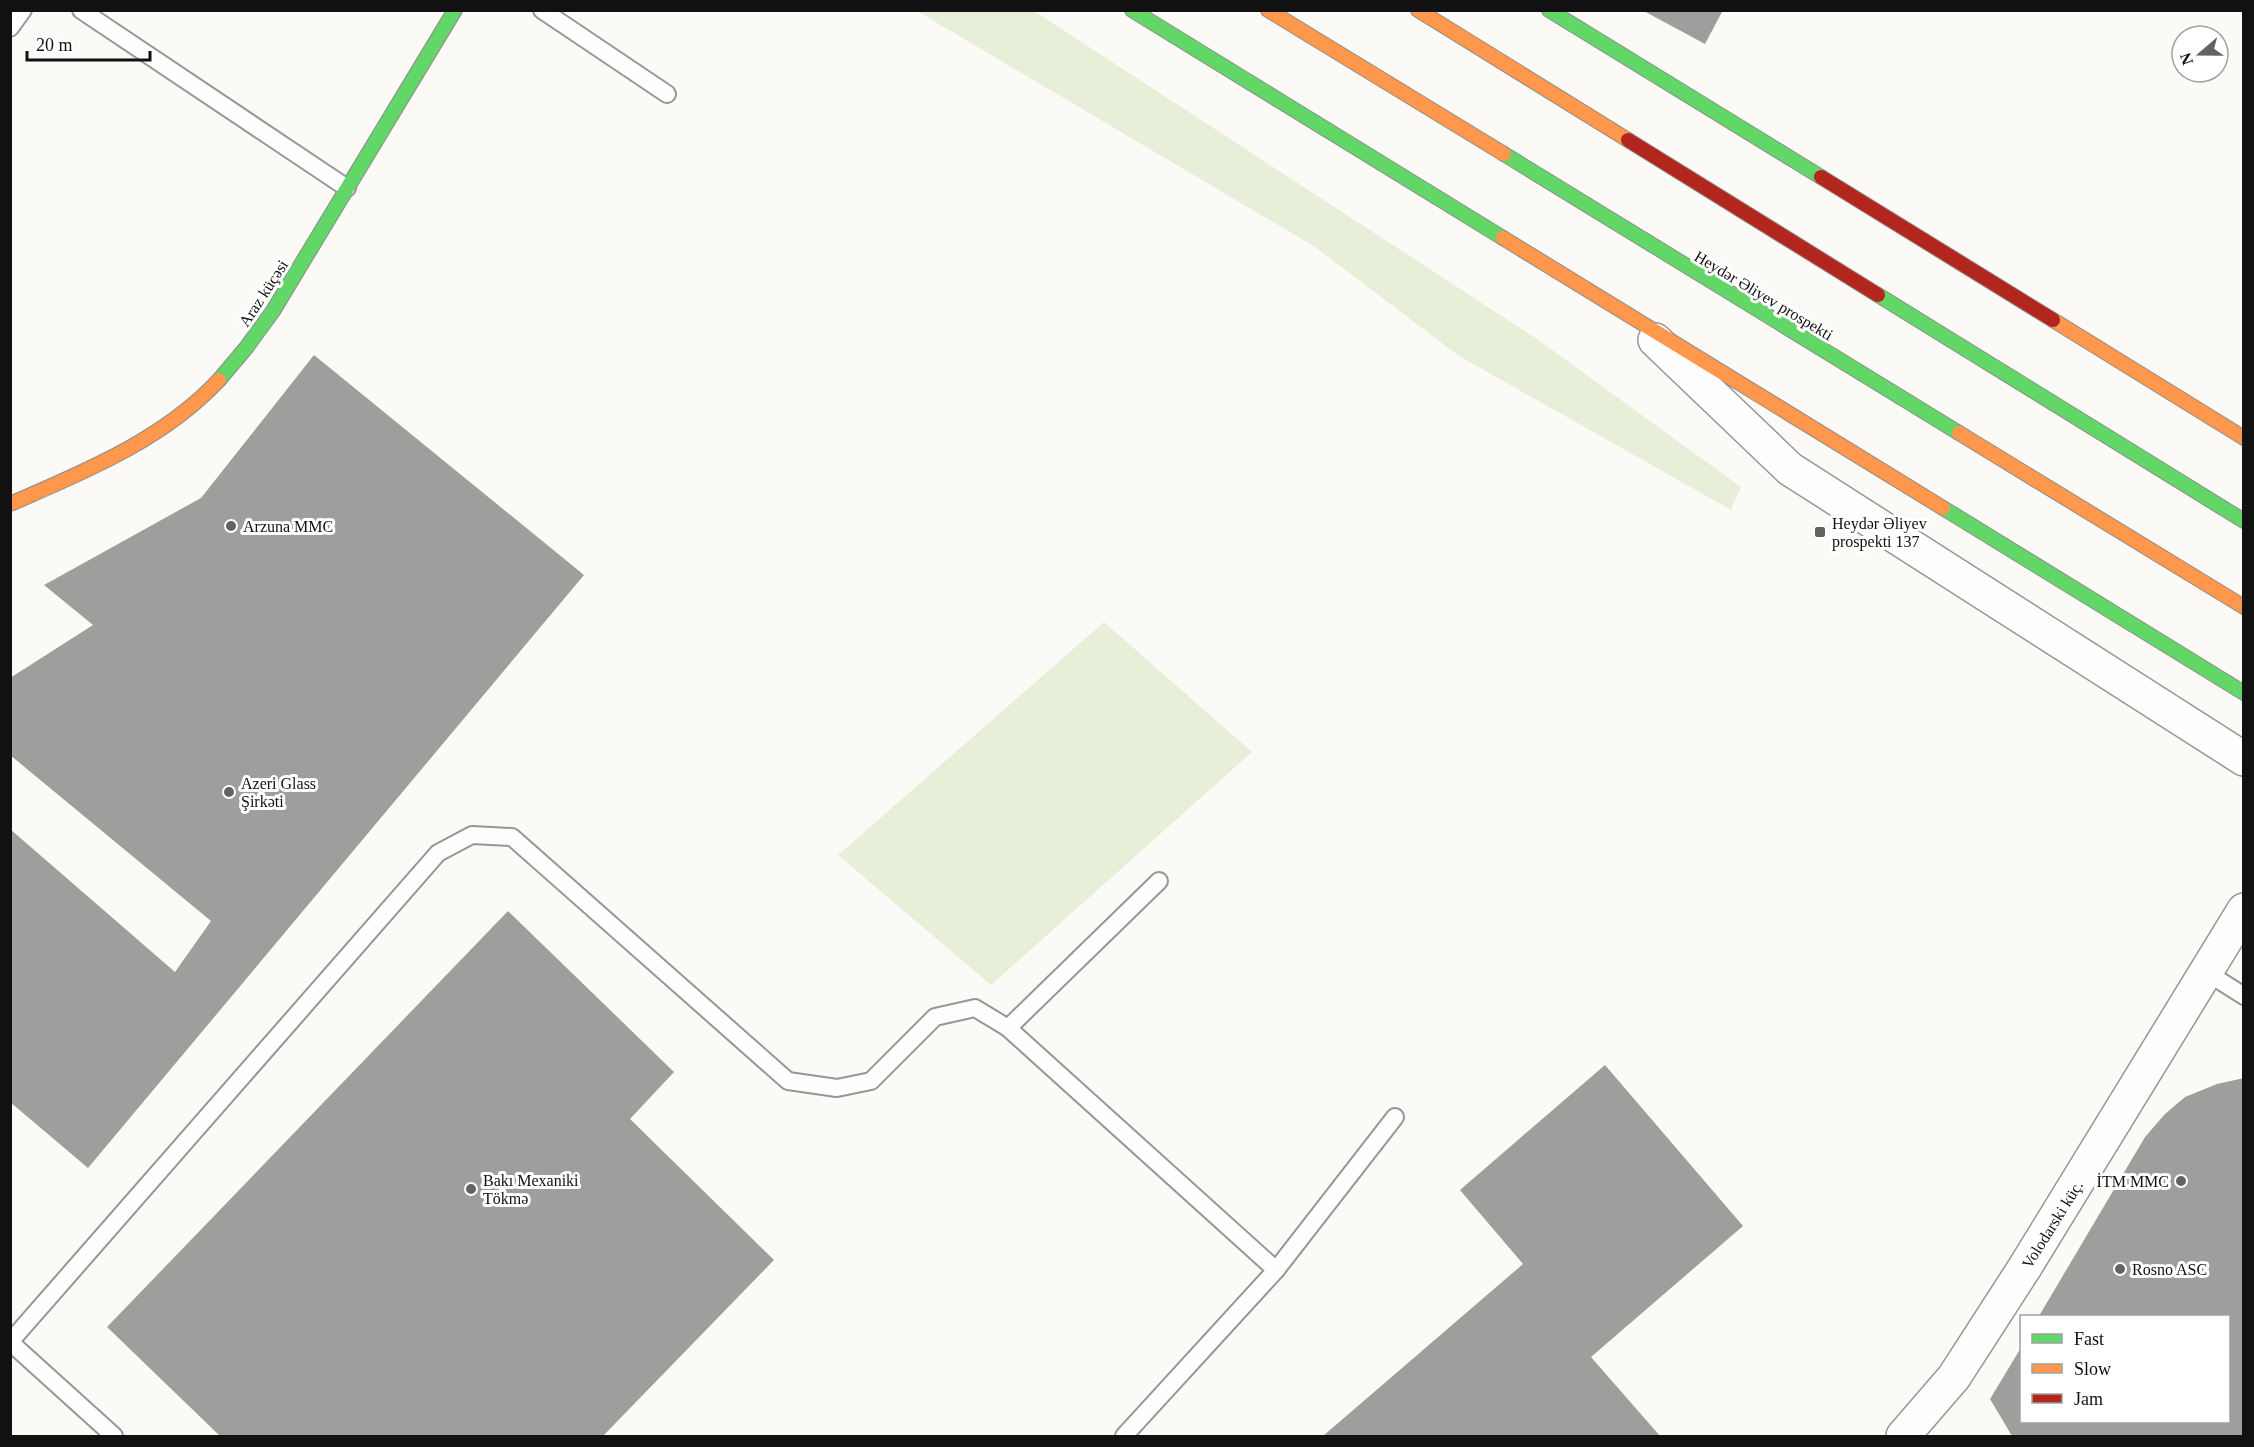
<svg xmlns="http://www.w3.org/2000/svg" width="2254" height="1447" font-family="'Times New Roman',serif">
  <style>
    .green { fill: #e8efd9 }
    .building { fill: #a09e9c }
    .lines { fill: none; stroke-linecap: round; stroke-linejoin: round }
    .lane-casing { stroke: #979695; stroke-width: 20 }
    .street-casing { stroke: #979695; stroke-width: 36 }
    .fast-casing { stroke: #8d8d8b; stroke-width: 16 }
    .slow-casing { stroke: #8d8d8b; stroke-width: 16 }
    .jam-casing { stroke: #8d8d8b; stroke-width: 16 }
    .lane { stroke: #fffefe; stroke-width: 16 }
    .street { stroke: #fffefe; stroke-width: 33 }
    .fast { stroke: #63d668; stroke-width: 14 }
    .slow { stroke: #ff974d; stroke-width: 14 }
    .jam { stroke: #b3261e; stroke-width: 14 }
    .poi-dot { fill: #636362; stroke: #fff; stroke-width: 2 }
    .labels { text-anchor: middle; stroke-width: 6; stroke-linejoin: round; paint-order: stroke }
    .street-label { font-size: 16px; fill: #111; stroke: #fff }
    .poi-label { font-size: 16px; fill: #111; stroke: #fff; text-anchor: start }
  </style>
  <rect width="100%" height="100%" fill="#fcfaf7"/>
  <g class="green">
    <polygon points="917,11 1034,11 1537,339 1741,487 1731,510 1459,356 1315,247"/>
    <polygon points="1104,622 1252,752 991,985 838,855"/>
  </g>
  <g class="building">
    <polygon points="1642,10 1723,10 1705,44"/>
    <polygon points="314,355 584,575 88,1168 10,1102 10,829 175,972 211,921 10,755 10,678 93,625 44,585 201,498"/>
    <polygon points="508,911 674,1072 630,1119 774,1260 603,1436 220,1436 107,1327"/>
    <polygon points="1605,1065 1743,1226 1591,1357 1660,1436 1323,1436 1523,1264 1460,1190"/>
    <polygon points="2244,1078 2244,1436 2012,1436 1990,1399 2022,1346 2022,1422 2228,1422 2228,1316 2039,1316 2145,1137 2165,1114 2185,1097 2217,1084"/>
  </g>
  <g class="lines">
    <defs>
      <g id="lane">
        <polyline points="81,10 347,188"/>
        <polyline points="542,10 667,94"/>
        <polyline points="10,28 23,10"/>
        <polyline points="2206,972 2244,996"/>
        <polyline points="1008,1028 1159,881"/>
        <polyline points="10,1342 438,853 472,835 512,837 788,1081 837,1088 871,1081 935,1017 975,1008 1008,1028 1276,1270"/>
        <polyline points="10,1342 114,1436"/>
        <polyline points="1124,1436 1276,1270 1395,1117"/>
      </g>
      <g id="street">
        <polyline points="1655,340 1790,469 2244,759"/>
        <polyline points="1903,1436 1954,1377 2025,1267 2244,910"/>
      </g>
      <g id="fast">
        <polyline points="1132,10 1503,238"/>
        <polyline points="1549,10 1821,177"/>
        <polyline points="1504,154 1959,433"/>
        <polyline points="1878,295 2244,521"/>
        <polyline points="219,380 246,348 273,311 455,10"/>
        <polyline points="1943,508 2244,693"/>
      </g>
      <g id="slow">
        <polyline points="1268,10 1504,154"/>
        <polyline points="1418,10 1628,140"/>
        <polyline points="1503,238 1943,508"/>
        <polyline points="2053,320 2244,438"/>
        <polyline points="1959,433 2244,607"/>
        <path d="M10,504C84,472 163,440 219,380"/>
      </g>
      <g id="jam">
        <polyline points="1628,140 1878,295"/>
        <polyline points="1821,177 2053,320"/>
      </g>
    </defs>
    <use href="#lane" class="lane-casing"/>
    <use href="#street" class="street-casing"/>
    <use href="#fast" class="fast-casing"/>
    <use href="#slow" class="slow-casing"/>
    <use href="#jam" class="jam-casing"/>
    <use href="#lane" class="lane"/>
    <use href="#street" class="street"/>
    <use href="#fast" class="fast"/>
    <use href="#slow" class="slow"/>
    <use href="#jam" class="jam"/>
  </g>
  <g class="poi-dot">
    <circle cx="231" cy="526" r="6"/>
    <rect x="1814" y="526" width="12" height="12" rx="3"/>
    <circle cx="229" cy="792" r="6"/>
    <circle cx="2181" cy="1181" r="6"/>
    <circle cx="471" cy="1189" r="6"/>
    <circle cx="2120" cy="1269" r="6"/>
  </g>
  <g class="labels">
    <g class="street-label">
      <text transform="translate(263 293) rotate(-57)" y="6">Araz küçəsi</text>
      <text transform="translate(1764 295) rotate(31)" y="6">Heydər Əliyev prospekti</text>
      <text transform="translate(2052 1224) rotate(-58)" y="6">Volodarski küç.</text>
    </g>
    <g class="poi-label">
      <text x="1832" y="529">Heydər Əliyev<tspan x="1832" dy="18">prospekti 137</tspan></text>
      <text x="243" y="532">Arzuna MMC</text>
      <text x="241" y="789">Azeri Glass<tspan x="241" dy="18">Şirkəti</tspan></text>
      <text x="483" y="1186">Bakı Mexaniki<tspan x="483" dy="18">Tökmə</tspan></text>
      <text x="2169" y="1187" text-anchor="end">İTM MMC</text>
      <text x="2132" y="1275">Rosno ASC</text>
    </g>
  </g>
  <rect width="2254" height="1447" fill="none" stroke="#111111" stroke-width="24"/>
  <rect x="2020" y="1315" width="210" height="108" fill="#ffffff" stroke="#a0a0a0" stroke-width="1.5"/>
  <rect x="2032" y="1334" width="30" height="9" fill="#63d668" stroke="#a0a0a0" stroke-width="1.5"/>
  <text x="2074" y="1345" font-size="18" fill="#111111">Fast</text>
  <rect x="2032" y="1364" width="30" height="9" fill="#ff974d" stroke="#a0a0a0" stroke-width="1.5"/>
  <text x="2074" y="1375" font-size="18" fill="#111111">Slow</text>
  <rect x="2032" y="1394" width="30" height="9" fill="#b3261e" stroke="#a0a0a0" stroke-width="1.5"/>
  <text x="2074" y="1405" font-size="18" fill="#111111">Jam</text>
  <g transform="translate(2200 54) rotate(250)"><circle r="28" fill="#ffffff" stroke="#a0a0a0" stroke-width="1.5"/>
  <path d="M0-4.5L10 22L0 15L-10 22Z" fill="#636362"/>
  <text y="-9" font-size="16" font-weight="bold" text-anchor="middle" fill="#111111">N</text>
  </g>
  <path d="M27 51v9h123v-9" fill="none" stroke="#111111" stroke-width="3"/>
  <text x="36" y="51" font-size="18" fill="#111111" stroke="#ffffff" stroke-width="4.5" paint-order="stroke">20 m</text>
</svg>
